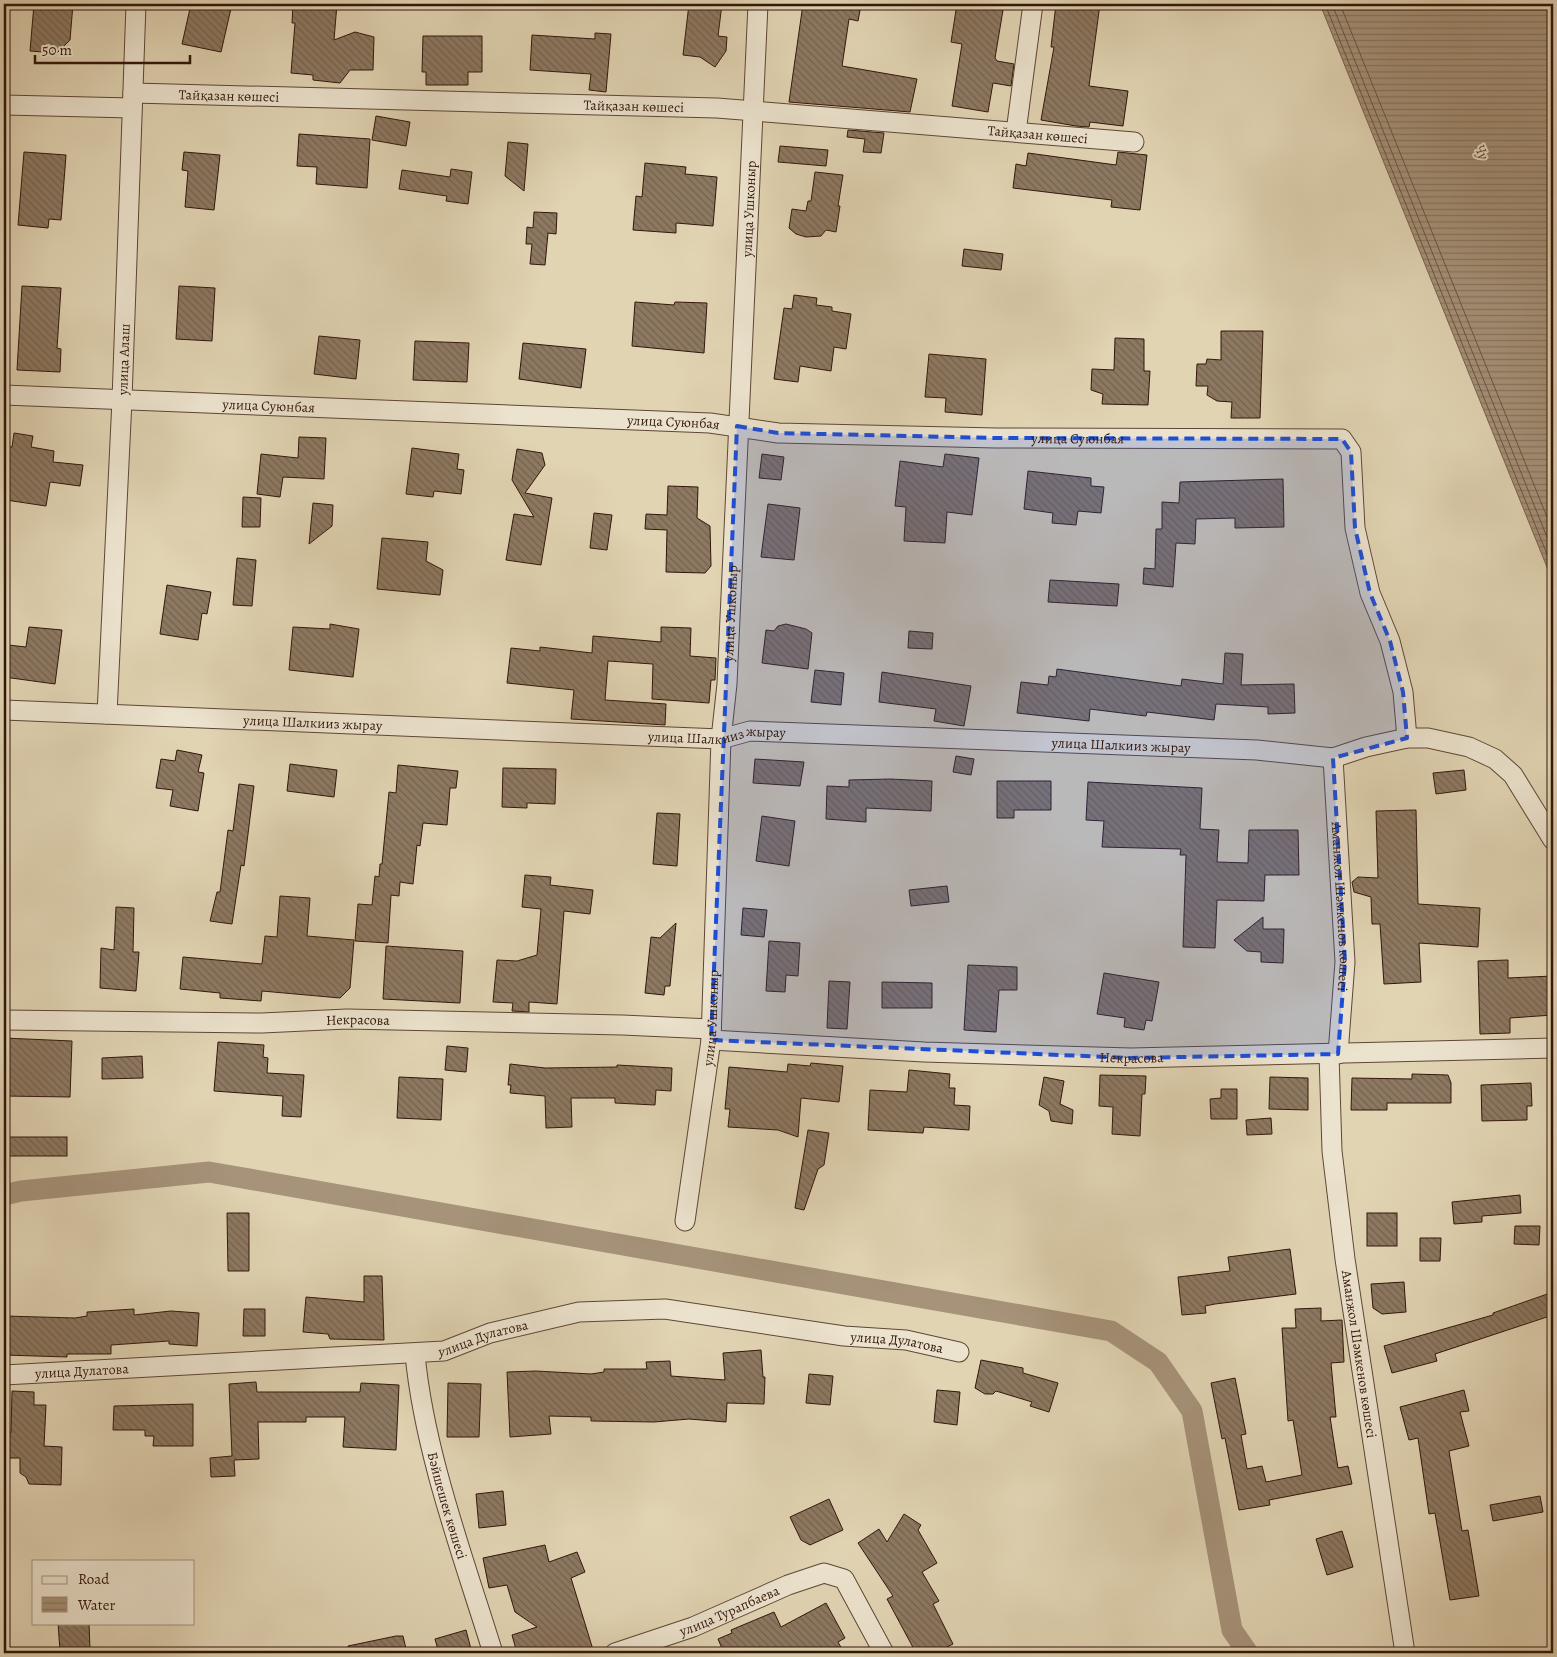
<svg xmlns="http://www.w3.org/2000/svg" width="1557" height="1657" font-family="Alegreya,serif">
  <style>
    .water { fill: url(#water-rules); stroke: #78614e }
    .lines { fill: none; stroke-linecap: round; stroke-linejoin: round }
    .shore { stroke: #6c5442; stroke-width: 1 }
    .canal { stroke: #a6937a; stroke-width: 21 }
    .building { fill: url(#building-back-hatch); stroke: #32160b }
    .street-casing { stroke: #5e4635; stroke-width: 21 }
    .street { stroke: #ece3ce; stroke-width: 19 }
    .marked { fill: #1d4ed8; fill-opacity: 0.2; stroke: #1d4ed8; stroke-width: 4; stroke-dasharray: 10 6; stroke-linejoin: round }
    .labels { text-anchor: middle; stroke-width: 4; stroke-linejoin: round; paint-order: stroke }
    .street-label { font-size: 14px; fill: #32160b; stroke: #ece3ce }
    .water-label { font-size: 15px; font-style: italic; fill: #604837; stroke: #ece3ce }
  </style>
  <defs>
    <pattern id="water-rules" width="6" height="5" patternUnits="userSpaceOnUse" patternTransform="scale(1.25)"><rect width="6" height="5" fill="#a6937a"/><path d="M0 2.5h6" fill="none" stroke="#887762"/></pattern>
    <pattern id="building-back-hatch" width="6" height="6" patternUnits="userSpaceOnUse" patternTransform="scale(1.25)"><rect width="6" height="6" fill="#8d7962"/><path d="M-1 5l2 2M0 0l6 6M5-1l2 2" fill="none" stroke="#74624f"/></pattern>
  </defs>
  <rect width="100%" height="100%" fill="#e1d4b3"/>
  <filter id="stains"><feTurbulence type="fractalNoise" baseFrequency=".004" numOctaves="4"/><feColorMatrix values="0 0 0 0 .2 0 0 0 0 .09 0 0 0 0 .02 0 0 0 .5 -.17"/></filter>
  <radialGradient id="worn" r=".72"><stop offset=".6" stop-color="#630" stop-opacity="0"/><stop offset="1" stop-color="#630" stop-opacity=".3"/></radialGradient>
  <polygon class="water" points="1320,4 1553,4 1553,582"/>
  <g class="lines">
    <g class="shore">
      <polyline points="1325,4 1553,569"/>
      <polyline points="1332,4 1553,552"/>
      <polyline points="1340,4 1553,532"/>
    </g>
    <polyline class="canal" points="4,1195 21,1191 209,1172 1111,1331 1158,1362 1192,1411 1232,1630 1248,1653"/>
  </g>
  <g class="building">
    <polygon points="34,4 73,4 70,40 57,53 30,51"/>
    <polygon points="191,4 232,4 221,52 182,44"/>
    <polygon points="293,4 337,4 334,40 355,32 374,37 373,70 350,70 340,83 313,80 313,75 291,73 295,23 292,23"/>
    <polygon points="689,4 722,4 718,36 727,37 726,51 715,67 700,57 683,55"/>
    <polygon points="803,4 861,5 858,21 849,19 842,66 917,79 910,112 789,102"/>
    <polygon points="957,4 1004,4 995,58 997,61 1014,64 1011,86 993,83 988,112 952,106 962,44 951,42"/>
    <polygon points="1056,4 1100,4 1089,86 1128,91 1123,126 1090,122 1089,127 1076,126 1041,120 1054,47 1051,47"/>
    <polygon points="595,33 611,34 606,92 589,90 591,74 530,70 532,35 595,39"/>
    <polygon points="423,36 482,36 482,72 468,72 468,85 426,85 426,72 422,72"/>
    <polygon points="376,116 410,122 406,146 372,140"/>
    <polygon points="848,130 884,133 881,153 863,152 865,139 847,137"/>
    <polygon points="299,134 370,139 367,188 316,184 317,167 297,166"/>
    <polygon points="508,142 528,144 524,191 505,176"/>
    <polygon points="780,146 828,150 826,166 778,162"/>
    <polygon points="24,152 66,155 61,220 49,219 48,228 18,225"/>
    <polygon points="184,152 220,155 214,210 185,207 188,171 182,170"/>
    <polygon points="1118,152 1147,155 1140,210 1111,207 1112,200 1013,188 1016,164 1026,166 1028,153 1116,165"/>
    <polygon points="645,163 686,167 685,174 717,177 713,226 676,223 676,233 633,230 636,196 642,197"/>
    <polygon points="451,169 472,172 468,204 446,201 447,196 399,189 402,170 450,177"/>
    <polygon points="815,172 843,175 838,206 840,206 836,232 826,230 821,236 806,237 796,234 789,228 792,209 806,211 808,201 811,201"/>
    <polygon points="534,212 557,213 556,234 548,233 545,265 530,264 532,244 526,244 527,227 533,228"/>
    <polygon points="964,249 1003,254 1001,270 962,266"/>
    <polygon points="22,286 61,288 57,348 61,349 60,372 17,370"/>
    <polygon points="179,286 215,288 212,341 176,339"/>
    <polygon points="794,295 817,298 816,305 832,307 832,311 851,314 846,349 834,347 831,371 800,366 798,382 774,379 784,308 792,309"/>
    <polygon points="635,302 674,305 675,302 707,303 704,353 632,346"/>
    <polygon points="1221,331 1263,331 1260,418 1231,418 1232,402 1217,401 1207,395 1208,386 1196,386 1197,364 1206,364 1207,359 1221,360"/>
    <polygon points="319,336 360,340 356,379 314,374"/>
    <polygon points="1115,338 1144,339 1144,371 1150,371 1148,405 1102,404 1103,394 1091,390 1092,369 1114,370"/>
    <polygon points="415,341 469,343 467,382 413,380"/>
    <polygon points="523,343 586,349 581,388 519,379"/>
    <polygon points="929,354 986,359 982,415 945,412 946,398 925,397"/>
    <polygon points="14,433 33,436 31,447 54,451 53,462 83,465 80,486 50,482 46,506 6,500 9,480 4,479 4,446 12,447"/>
    <polygon points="299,437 326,438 324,479 283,477 280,497 257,494 261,454 298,458"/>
    <polygon points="412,448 459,454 457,469 464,470 461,494 434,491 433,497 406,494"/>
    <polygon points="517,449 542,453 545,465 525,493 552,498 541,565 506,560 514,514 534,517 512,480"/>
    <polygon points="762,454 784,457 781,480 759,478"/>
    <polygon points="945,454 979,458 972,515 947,512 945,543 904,541 906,507 895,506 900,461 943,467"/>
    <polygon points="1028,471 1091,478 1091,486 1104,487 1101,513 1078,511 1076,525 1052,523 1053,513 1024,509"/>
    <polygon points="1283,479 1284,527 1235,528 1235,518 1196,519 1195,544 1176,543 1173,587 1143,584 1144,568 1155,569 1156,529 1162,529 1162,502 1179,503 1180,482"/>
    <polygon points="668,486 698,487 697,518 710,526 711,566 705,573 666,572 667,530 645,529 646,514 667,515"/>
    <polygon points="243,497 261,498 260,527 242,527"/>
    <polygon points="313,503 333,505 332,526 309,544"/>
    <polygon points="768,504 800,508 794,560 761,557"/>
    <polygon points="594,513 612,515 607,550 590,548"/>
    <polygon points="382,538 428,542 426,561 443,570 440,595 377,589"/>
    <polygon points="237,558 256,560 252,606 233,605"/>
    <polygon points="1050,580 1119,584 1117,606 1048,602"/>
    <polygon points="167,585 211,592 207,614 202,613 198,640 160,634"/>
    <polygon points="330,624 359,629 353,677 289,670 293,627 330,629"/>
    <polygon points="786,624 806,629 812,633 808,669 762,663 766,630 774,631 778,626"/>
    <polygon points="29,627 62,630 55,684 4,677 8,645 26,647"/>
    <polygon points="661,627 691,628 690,656 716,658 715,680 711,680 709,703 652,699 653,664 608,661 605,700 666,704 665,725 571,719 574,690 507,683 511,648 540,651 540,647 592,653 593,636 661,642"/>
    <polygon points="909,631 933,633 932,649 908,648"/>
    <polygon points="1225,653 1243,654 1241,685 1294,684 1295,713 1268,714 1268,707 1216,704 1214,720 1147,712 1146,716 1090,709 1089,721 1017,713 1021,682 1048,685 1049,676 1056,677 1057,669 1181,686 1182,679 1223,684"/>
    <polygon points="815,670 844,673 841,705 811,702"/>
    <polygon points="882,672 971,686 964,726 934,721 936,709 879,702"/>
    <polygon points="177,750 202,755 198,772 204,773 198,811 170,806 173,790 156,788 161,759 175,761"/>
    <polygon points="956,756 974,759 971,775 953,772"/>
    <polygon points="755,759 804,762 800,786 753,783"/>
    <polygon points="290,764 337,770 334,797 287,791"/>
    <polygon points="398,765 458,771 456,788 450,788 447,825 423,823 420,846 417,845 413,884 400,882 399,896 391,895 388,943 355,941 358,904 372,905 375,876 379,877 380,864 382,864 389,792 396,793"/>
    <polygon points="503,768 556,769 555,804 527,803 527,808 502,807"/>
    <polygon points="1464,770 1466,790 1436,794 1433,773"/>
    <polygon points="890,779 932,781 931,811 866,808 866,822 826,819 827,786 849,787 849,780"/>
    <polygon points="997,781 1051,781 1051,810 1014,810 1014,818 997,818"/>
    <polygon points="1088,782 1202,788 1200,829 1219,830 1217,862 1248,863 1249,830 1298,830 1299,875 1265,875 1264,901 1217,900 1215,948 1183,947 1186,855 1180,855 1181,849 1102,847 1104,821 1086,820"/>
    <polygon points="239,784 254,786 244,866 241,865 232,924 210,921 217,892 220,892 228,830 233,831"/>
    <polygon points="1416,810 1418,904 1480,908 1478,947 1419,943 1421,982 1384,984 1380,924 1372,924 1371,897 1354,892 1352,882 1358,877 1378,878 1376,811"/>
    <polygon points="657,813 680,814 677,866 653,864"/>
    <polygon points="762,816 795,821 789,866 756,861"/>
    <polygon points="525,875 551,877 550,885 593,890 590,914 564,911 557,1004 529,1002 529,1012 512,1011 513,1003 493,1002 497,960 517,961 537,955 541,909 522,907"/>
    <polygon points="947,886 949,902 911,906 909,890"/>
    <polygon points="280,896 310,898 307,936 354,940 350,988 340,998 262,991 261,1001 220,998 220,993 180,989 183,957 262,964 265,936 277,937"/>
    <polygon points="116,907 134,908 133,952 139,952 136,991 100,988 101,948 114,950"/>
    <polygon points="743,908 767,910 764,937 741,935"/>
    <polygon points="1263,917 1263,929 1284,929 1283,963 1261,962 1261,952 1247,951 1234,940"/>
    <polygon points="676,923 670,986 665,986 664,995 645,993 651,937 660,938"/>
    <polygon points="769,941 800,943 798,976 786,975 785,992 766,991"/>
    <polygon points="386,946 463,951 460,1003 383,999"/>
    <polygon points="1508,960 1508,978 1553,976 1553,1015 1510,1018 1510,1033 1480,1034 1478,961"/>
    <polygon points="968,965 1017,967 1017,990 999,990 996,1032 964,1030"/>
    <polygon points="1104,973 1159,982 1152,1021 1146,1020 1144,1030 1124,1027 1125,1018 1097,1014"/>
    <polygon points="829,981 850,982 847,1029 827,1028"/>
    <polygon points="882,982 932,983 932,1008 882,1008"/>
    <polygon points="4,1038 72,1041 70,1097 4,1096"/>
    <polygon points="218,1042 264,1045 263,1057 268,1058 267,1073 304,1075 301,1117 282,1116 283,1096 214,1091"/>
    <polygon points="447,1046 468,1048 466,1072 445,1070"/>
    <polygon points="142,1056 143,1078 102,1079 102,1058"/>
    <polygon points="811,1063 843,1066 839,1102 801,1098 798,1137 778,1130 728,1127 730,1109 725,1109 729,1067 787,1072 788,1064 810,1066"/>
    <polygon points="510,1064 545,1068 617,1067 617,1065 672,1068 671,1091 656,1090 655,1105 615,1103 615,1098 571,1098 572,1127 546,1128 545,1096 510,1093 511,1085 508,1085"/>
    <polygon points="909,1070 950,1074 949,1088 955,1088 954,1105 970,1106 969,1130 924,1127 923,1133 868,1130 870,1090 907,1092"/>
    <polygon points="1412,1074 1448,1075 1451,1083 1451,1103 1387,1103 1387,1110 1351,1110 1352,1078 1412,1079"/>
    <polygon points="1100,1075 1146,1076 1145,1094 1142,1094 1140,1136 1112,1134 1113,1107 1099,1106"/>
    <polygon points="399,1077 443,1079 441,1120 397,1118"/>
    <polygon points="1044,1077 1064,1081 1060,1104 1073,1110 1072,1124 1051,1121 1049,1111 1039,1105"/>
    <polygon points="1270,1077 1308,1078 1308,1110 1269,1109"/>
    <polygon points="1531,1083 1532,1106 1527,1106 1527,1120 1482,1121 1481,1085"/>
    <polygon points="1221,1089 1237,1089 1237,1119 1211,1119 1210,1099 1221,1098"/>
    <polygon points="1271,1118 1272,1134 1247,1135 1246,1120"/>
    <polygon points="808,1130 829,1133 824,1165 818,1169 804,1210 795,1208"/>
    <rect x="4" y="1137" width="63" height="19"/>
    <polygon points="1520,1195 1521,1213 1482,1216 1482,1222 1454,1224 1452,1202"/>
    <polygon points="227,1213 249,1213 249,1271 228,1271"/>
    <rect x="1367" y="1213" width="30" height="33"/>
    <polygon points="1515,1226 1540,1226 1539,1245 1514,1244"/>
    <polygon points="1420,1238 1441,1238 1440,1261 1420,1261"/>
    <polygon points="1290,1249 1296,1294 1215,1304 1205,1306 1206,1313 1182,1315 1178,1277 1230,1271 1228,1257"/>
    <polygon points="364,1276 382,1276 384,1340 330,1339 328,1334 303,1332 306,1297 364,1302"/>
    <polygon points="1404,1282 1406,1312 1382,1314 1373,1308 1371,1284"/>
    <polygon points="1553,1292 1553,1315 1435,1354 1437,1361 1392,1373 1384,1346 1493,1315 1493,1313"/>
    <polygon points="1321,1308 1321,1321 1342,1320 1344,1362 1331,1363 1336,1417 1330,1417 1338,1468 1348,1466 1352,1484 1269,1500 1270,1505 1239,1510 1225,1438 1222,1439 1211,1383 1235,1378 1246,1434 1241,1435 1247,1469 1262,1466 1266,1482 1302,1475 1293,1420 1288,1421 1282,1328 1296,1328 1295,1309"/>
    <polygon points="134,1309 134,1315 171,1311 199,1313 197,1346 169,1344 169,1341 111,1345 111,1354 67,1354 67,1357 4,1355 5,1316 75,1318 87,1316 87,1312"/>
    <polygon points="244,1309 265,1309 265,1336 243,1336"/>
    <polygon points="761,1350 763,1377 765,1377 764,1404 727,1403 726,1422 689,1419 654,1422 591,1421 591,1417 549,1416 551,1434 510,1437 507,1372 536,1371 591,1374 604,1372 604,1369 647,1369 646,1362 670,1361 671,1376 725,1380 723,1353"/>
    <polygon points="981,1360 1023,1368 1023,1373 1058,1383 1049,1412 1030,1406 1032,1402 996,1391 993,1394 985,1394 975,1388"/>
    <polygon points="809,1374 833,1376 830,1405 806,1403"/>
    <polygon points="256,1382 257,1392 360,1392 361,1383 399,1385 396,1450 343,1447 345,1417 306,1417 306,1422 258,1422 259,1459 234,1460 235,1476 211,1477 210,1458 232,1456 229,1384"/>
    <polygon points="448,1383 481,1384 479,1437 447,1437"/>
    <polygon points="937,1390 960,1392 957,1425 934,1422"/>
    <polygon points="1464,1390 1469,1411 1460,1412 1469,1446 1449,1451 1462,1531 1468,1530 1479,1596 1450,1600 1435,1513 1429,1514 1418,1438 1409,1440 1400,1407"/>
    <polygon points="12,1391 34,1392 34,1405 46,1405 44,1446 62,1447 61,1485 29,1484 26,1477 20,1473 20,1458 4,1458 4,1434 11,1433"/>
    <polygon points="193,1404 193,1446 153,1446 154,1436 145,1436 145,1430 113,1430 114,1406"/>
    <polygon points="503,1491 506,1525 479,1528 476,1494"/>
    <polygon points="1540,1496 1543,1512 1493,1521 1490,1505"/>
    <polygon points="829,1499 843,1530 810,1545 801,1540 790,1517"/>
    <polygon points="904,1514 921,1525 918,1530 937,1563 922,1572 939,1601 933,1604 953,1644 935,1653 916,1653 887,1599 893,1596 858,1543 879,1529 887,1542"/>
    <polygon points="1342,1531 1353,1567 1327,1575 1316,1539"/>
    <polygon points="545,1545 549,1562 577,1552 585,1572 571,1578 594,1653 517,1653 512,1635 537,1627 515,1612 507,1585 489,1588 483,1558"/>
    <polygon points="826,1603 845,1638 838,1642 844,1653 762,1653 760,1647 746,1653 724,1653 718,1639 732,1633 731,1630 774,1612 781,1627"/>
    <polygon points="58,1623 89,1623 90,1649 60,1651"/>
    <polygon points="466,1630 472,1653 439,1653 435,1639"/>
    <polygon points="396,1636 403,1636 407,1653 349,1653 348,1646"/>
  </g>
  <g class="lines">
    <defs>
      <g id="street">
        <path id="s1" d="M133,93L717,108L1134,142"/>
        <polyline points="4,105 132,108"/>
        <polyline points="1016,132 1033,4"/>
        <path id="s2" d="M4,395L710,423L778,433L996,438L1342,439L1351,452L1355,528L1370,593L1390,641L1403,692L1407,738"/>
        <path id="s3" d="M4,710L721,739L750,731L1257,750L1333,758L1366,747L1407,738H1428L1469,747L1495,759L1513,775L1553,840"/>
        <path id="s4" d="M107,714L122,400L136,4"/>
        <path id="s5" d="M1333,758L1345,962L1338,1054"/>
        <path id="s6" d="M4,1020L262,1023L347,1019L622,1025L711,1029"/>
        <path id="s7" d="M711,1040L924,1052L1131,1058L1553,1048"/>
        <path id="s8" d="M1329,1054L1332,1151L1345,1259L1405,1653"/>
        <path id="s9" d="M685,1221L711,1040L721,739L727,684L758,4"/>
        <path id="s10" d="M415,1354C424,1452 464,1559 493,1653"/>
        <path id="s11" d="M4,1375L444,1351L490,1333L579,1312L665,1309L844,1336L906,1340L959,1352"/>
        <path id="s12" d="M615,1653L693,1627L788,1585L824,1573L844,1579L884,1653"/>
      </g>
    </defs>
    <use href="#street" class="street-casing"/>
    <use href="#street" class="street"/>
  </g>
  <path class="marked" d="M737,426L778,433L996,438L1342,439L1351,452L1355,528L1370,593L1390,641L1403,692L1407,738L1333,758L1345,962L1338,1054L1131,1058L711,1040Z"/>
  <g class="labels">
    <g class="street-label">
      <text dy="5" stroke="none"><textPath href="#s1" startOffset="96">Тайқазан көшесі</textPath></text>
      <text dy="5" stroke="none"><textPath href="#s1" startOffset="501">Тайқазан көшесі</textPath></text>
      <text dy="5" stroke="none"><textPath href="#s1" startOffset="906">Тайқазан көшесі</textPath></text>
      <text dy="5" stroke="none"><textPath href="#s9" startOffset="1015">улица Ушконыр</textPath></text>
      <text dy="5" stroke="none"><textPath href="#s4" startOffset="355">улица Алаш</textPath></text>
      <text dy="5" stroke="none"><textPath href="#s2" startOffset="265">улица Суюнбая</textPath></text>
      <text dy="5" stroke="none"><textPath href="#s2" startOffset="670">улица Суюнбая</textPath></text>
      <text dy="5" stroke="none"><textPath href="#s2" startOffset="1075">улица Суюнбая</textPath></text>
      <text dy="5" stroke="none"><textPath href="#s9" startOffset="610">улица Ушконыр</textPath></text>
      <text dy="5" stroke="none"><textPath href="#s3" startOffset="309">улица Шалкииз жырау</textPath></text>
      <text dy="5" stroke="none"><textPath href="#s3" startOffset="714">улица Шалкииз жырау</textPath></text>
      <text dy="5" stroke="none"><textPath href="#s3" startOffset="1119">улица Шалкииз жырау</textPath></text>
      <text dy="5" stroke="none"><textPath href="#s5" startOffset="149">Аманжол Шәмкенов көшесі</textPath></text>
      <text dy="5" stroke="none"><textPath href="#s9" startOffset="205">улица Ушконыр</textPath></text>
      <text dy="5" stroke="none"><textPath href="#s6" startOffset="354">Некрасова</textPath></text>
      <text dy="5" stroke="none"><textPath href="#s7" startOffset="421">Некрасова</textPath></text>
      <text dy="5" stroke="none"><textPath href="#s11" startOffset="482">улица Дулатова</textPath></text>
      <text dy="5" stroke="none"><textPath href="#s11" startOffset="902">улица Дулатова</textPath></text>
      <text dy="5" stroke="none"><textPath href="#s8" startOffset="302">Аманжол Шәмкенов көшесі</textPath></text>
      <text dy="5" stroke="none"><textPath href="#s11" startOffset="78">улица Дулатова</textPath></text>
      <text dy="5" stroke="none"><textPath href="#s10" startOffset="155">Бәйшешек көшесі</textPath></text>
      <text dy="5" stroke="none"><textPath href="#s12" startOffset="122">улица Турапбаева</textPath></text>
    </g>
    <g class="water-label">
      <text transform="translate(1482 152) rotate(66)" y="5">Чу</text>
    </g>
  </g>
  <rect width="1557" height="1657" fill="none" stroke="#e1d4b3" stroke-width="20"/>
  <rect x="5" y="5" width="1547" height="1647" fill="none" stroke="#32160b" stroke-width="2.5"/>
  <rect x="10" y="10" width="1537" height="1637" fill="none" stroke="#32160b"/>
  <rect x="32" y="1560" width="162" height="65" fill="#ece3ce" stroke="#a29180"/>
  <rect x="42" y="1576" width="25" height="8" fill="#ece3ce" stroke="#a29180"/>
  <text x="78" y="1584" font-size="15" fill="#32160b">Road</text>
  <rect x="42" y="1597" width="25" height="15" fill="url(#water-rules)" stroke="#a29180"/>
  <text x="78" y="1610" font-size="15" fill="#32160b">Water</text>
  <path d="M35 55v8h155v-8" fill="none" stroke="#32160b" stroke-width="2.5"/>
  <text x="42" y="55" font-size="15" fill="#32160b" stroke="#ece3ce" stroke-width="4" paint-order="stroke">50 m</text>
  <rect width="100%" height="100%" filter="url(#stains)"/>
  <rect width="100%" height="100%" fill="url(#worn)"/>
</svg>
